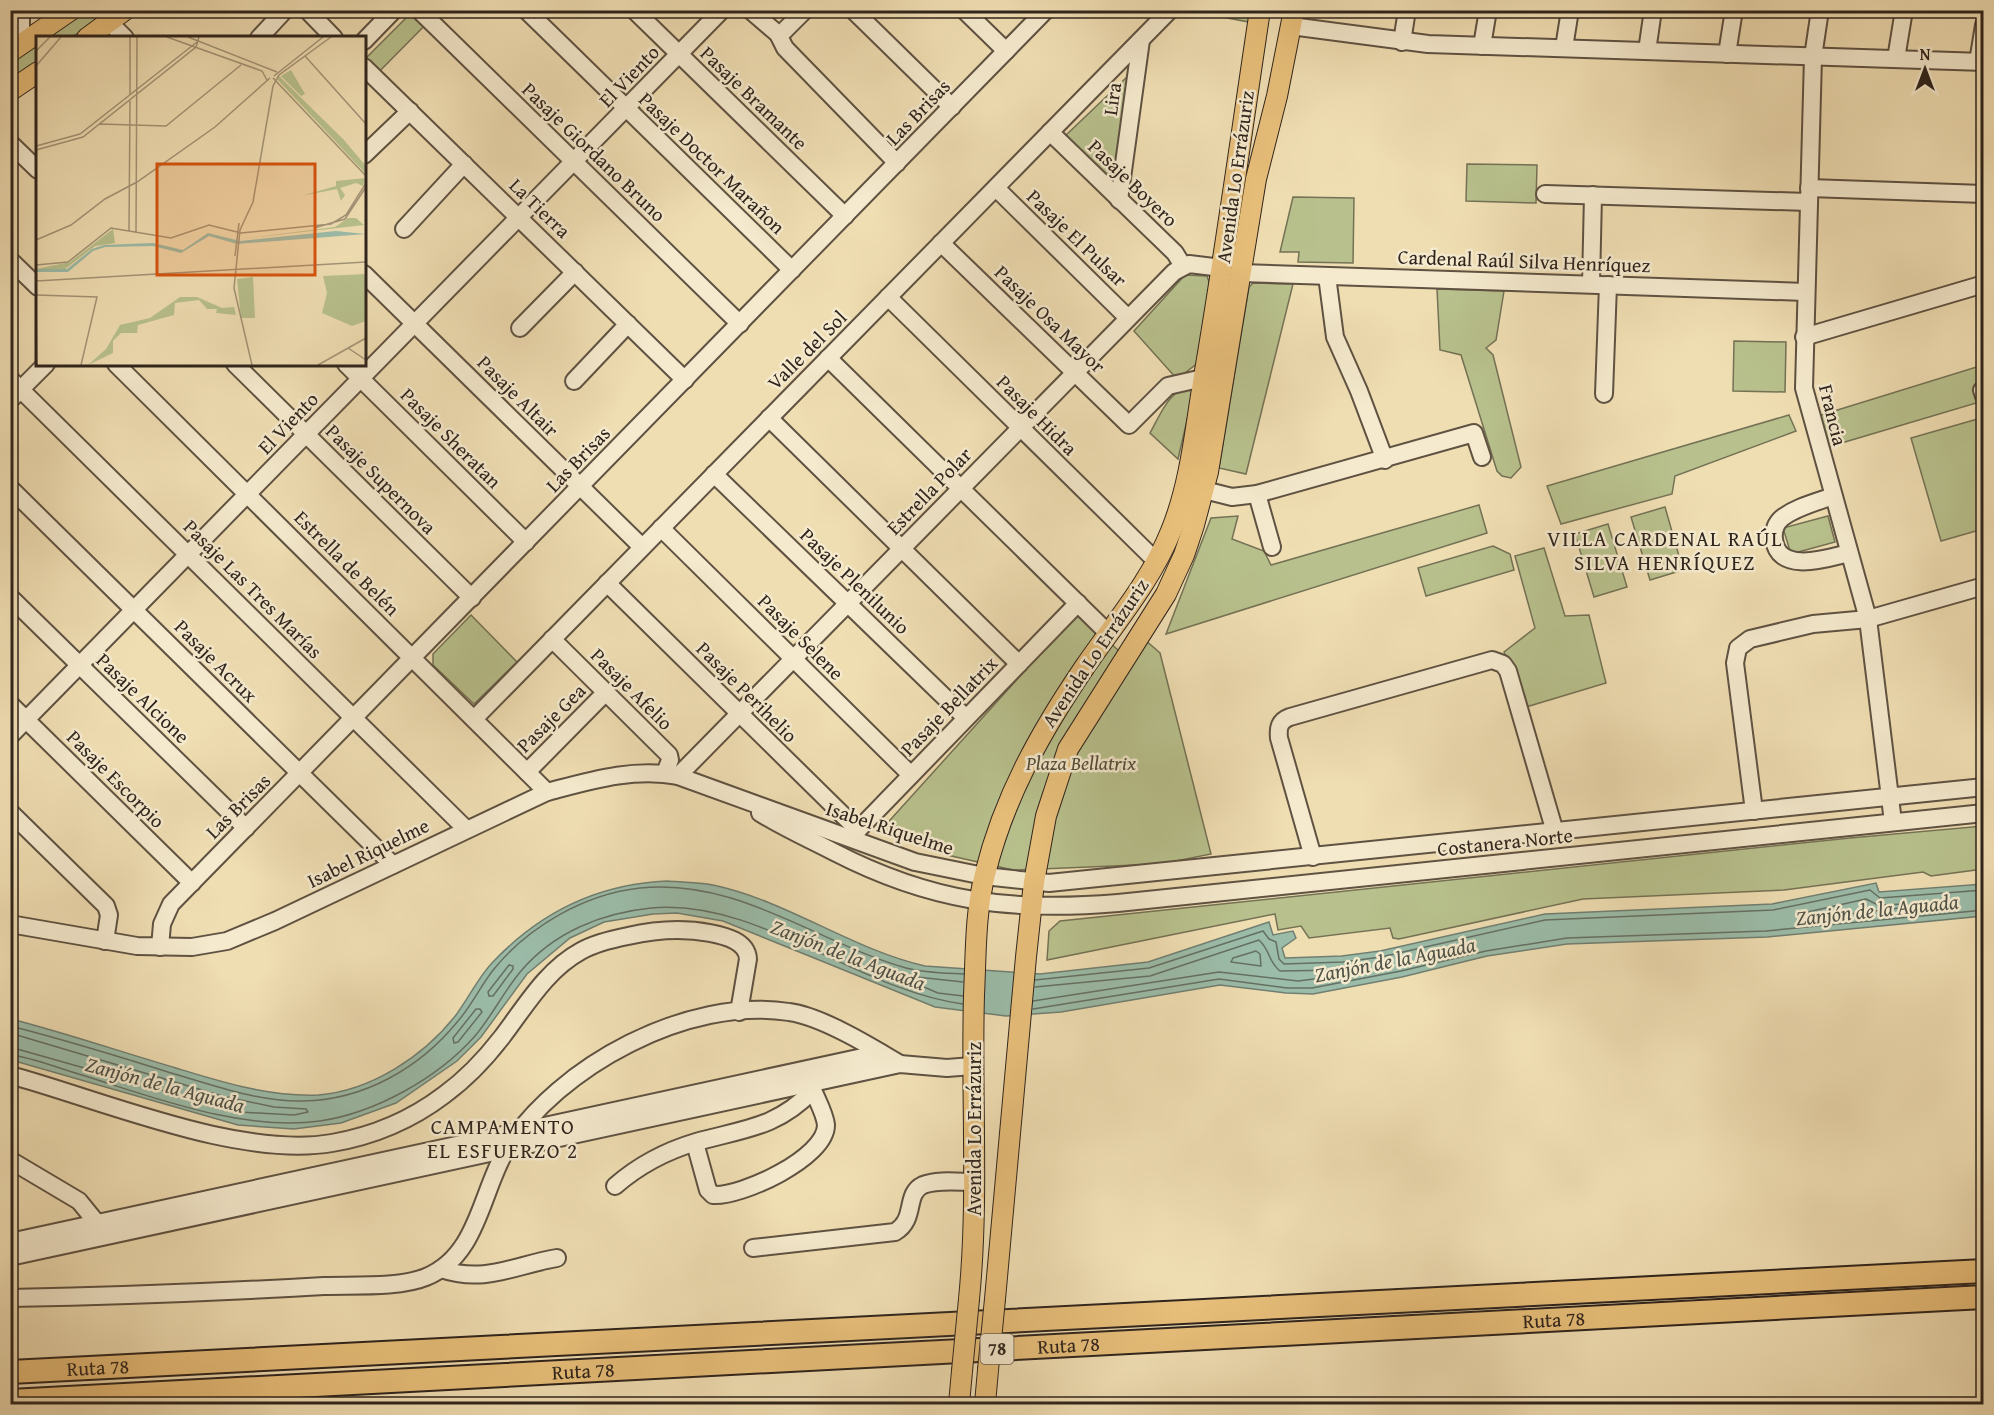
<svg xmlns="http://www.w3.org/2000/svg" width="1994" height="1415" font-family="'Gentium Book Plus',serif">
  <style>
    .green { fill: #b8c18d; stroke: #747255; stroke-width: 1.5 }
    .water { fill: #9bbca9; stroke: #707f71; stroke-width: 1.5 }
    .lines { fill: none; stroke-linecap: round; stroke-linejoin: round }
    .shore { stroke: #657063; stroke-width: 1.5 }
    .minor-casing { stroke: #5f5242; stroke-width: 20 }
    .major-casing { stroke: #2f241d; stroke-width: 22 }
    .highway-casing { stroke: #2f241d; stroke-width: 26 }
    .minor { stroke: #f5eace; stroke-width: 16 }
    .major { stroke: #e8bf7a; stroke-width: 20 }
    .highway { stroke: #e8bf7a; stroke-width: 22 }
    .major-bridge-casing { stroke: #2f241d; stroke-width: 22; stroke-linecap: butt }
    .major-bridge { stroke: #e8bf7a; stroke-width: 20 }
    .labels { text-anchor: middle; stroke-width: 5; stroke-linejoin: round; paint-order: stroke }
    .shield { fill: #f5eace; stroke: #6a5f52; stroke-width: 1.5 }
    .shield-label { font-size: 18px; font-weight: bold; fill: #2f241d }
    .street-label { font-size: 20px; fill: #2f241d; stroke: #f5eace }
    .park-label { font-size: 20px; font-style: italic; fill: #514b39; stroke: #f5eace }
    .neighbourhood-label { font-size: 21px; letter-spacing: 1.5px; fill: #2f241d; stroke: #f5eace }
    .water-label { font-size: 21px; font-style: italic; fill: #4f5247; stroke: #f5eace }
    .inset-road { fill: none; stroke: #a39477; stroke-width: 1.5 }
    .view { fill: #d6540e; fill-opacity: 0.15; stroke: #d6540e; stroke-width: 3 }
    .inset-edge { fill: none; stroke: #2f241d; stroke-width: 3 }
  </style>
  <rect width="100%" height="100%" fill="#f0deb3"/>
  <filter id="stains"><feTurbulence type="fractalNoise" baseFrequency=".00333" numOctaves="4"/><feColorMatrix values="0 0 0 0 .2 0 0 0 0 .09 0 0 0 0 .02 0 0 0 .5 -.17"/></filter>
  <radialGradient id="worn" r=".72"><stop offset=".6" stop-color="#630" stop-opacity="0"/><stop offset="1" stop-color="#630" stop-opacity=".3"/></radialGradient>
  <g class="green">
    <polygon points="81,11 110,11 72,37 43,38"/>
    <polygon points="413,11 439,11 365,86 365,59"/>
    <polygon points="1190,11 1250,11 1249,22"/>
    <polygon points="37,41 37,61 11,81 10,60"/>
    <polygon points="1128,76 1112,183 1064,137"/>
    <polygon points="1467,164 1537,165 1536,203 1466,201"/>
    <polygon points="1293,197 1354,198 1353,263 1298,262 1299,252 1280,252"/>
    <polygon points="1185,275 1207,276 1210,285 1199,362 1177,379 1134,331"/>
    <polygon points="1253,283 1293,284 1246,474 1219,468 1249,287"/>
    <polygon points="1437,289 1504,291 1496,340 1486,348 1493,355 1521,467 1511,478 1502,476 1497,471 1461,355 1440,350"/>
    <polygon points="1734,341 1786,342 1785,392 1733,391"/>
    <polygon points="1983,365 1983,401 1828,447 1818,416"/>
    <path d="M1195,386L1178,459L1150,433C1162,412 1169,388 1195,386Z"/>
    <polygon points="1789,415 1796,431 1675,476 1672,494 1561,524 1547,486"/>
    <polygon points="1981,418 1983,529 1941,541 1911,438"/>
    <polygon points="1479,505 1487,533 1166,634 1211,518 1238,516 1232,539 1264,551 1271,565"/>
    <polygon points="1665,507 1683,570 1650,580 1631,517"/>
    <polygon points="1828,516 1835,542 1791,554 1783,528"/>
    <polygon points="1608,524 1627,587 1594,597 1575,534"/>
    <polygon points="1493,546 1510,554 1514,570 1426,596 1418,568"/>
    <polygon points="1544,548 1565,616 1589,615 1606,683 1526,707 1504,652 1535,628 1515,556"/>
    <polygon points="1077,613 1129,660 1144,639 1160,653 1211,854 1161,864 1013,870 947,855 882,829"/>
    <polygon points="471,615 517,662 474,704 433,665 433,654"/>
    <polygon points="1983,826 1983,869 1931,876 1923,872 1784,890 1583,899 1399,939 1393,938 1390,928 1309,938 1301,926 1278,930 1275,914 1047,960 1049,931 1060,921 1850,838"/>
  </g>
  <path class="water" d="M667,881C682,882 699,882 713,885C788,901 851,949 925,966L1040,974L1148,962L1269,922L1273,935L1293,931L1296,938L1282,948L1285,958L1342,956L1380,951L1545,914L1772,904L1876,883L1879,892L1983,884V916L1767,937L1567,944L1487,956L1402,977L1313,994L1286,993L1220,985L1061,1012L1006,1016L935,1007L723,921L677,913L653,914L604,922L570,938L527,974L481,1037L457,1061L396,1103L341,1123L294,1129L238,1125L11,1060V1019C66,1033 121,1052 176,1068C222,1082 269,1097 318,1095C371,1091 424,1056 456,1015C468,999 478,978 492,963C540,912 597,884 667,881Z"/>
  <g class="lines">
    <g class="shore">
      <polygon points="1866,899 1878,905 1906,904 1909,907 1805,919 1801,917 1803,913"/>
      <polygon points="1256,951 1260,954 1261,966 1231,962 1233,958"/>
      <polygon points="509,965 513,966 513,969 493,996 489,996 488,992"/>
      <polyline points="1035,980 1149,968 1263,931 1269,939 1276,942 1279,959 1284,964 1343,962 1381,957 1545,920 1773,910 1870,890 1880,898 1984,890"/>
      <polyline points="963,996 938,993 905,979 908,976 963,982"/>
      <path d="M1033,1001L1219,972L1298,981L1338,976L1341,973L1338,970L1280,971C1268,962 1271,951 1259,940L1150,976L1035,987"/>
      <polygon points="476,1009 480,1009 482,1012 458,1042 454,1043 453,1038"/>
      <polyline points="1033,1009 1219,979 1287,988 1312,988 1401,971 1486,951 1567,938 1766,931 1984,910"/>
      <path d="M10,1026C67,1040 123,1058 178,1075C218,1087 261,1102 303,1101C364,1100 420,1068 458,1021C472,1005 481,985 494,969C529,926 585,894 640,888C739,878 815,942 906,968C925,973 944,973 964,974"/>
      <polyline points="10,1033 222,1096 274,1107 306,1109 308,1112 294,1115 240,1112 10,1047"/>
      <path d="M10,1055C31,1057 52,1066 72,1072C148,1095 239,1132 320,1121C375,1113 438,1078 475,1036C492,1016 504,991 521,971C554,932 602,913 651,908C758,898 857,990 963,1004"/>
    </g>
    <defs>
      <g id="minor">
        <polyline points="307,10 334,38"/>
        <polyline points="419,10 740,324"/>
        <polyline points="526,10 792,270"/>
        <polyline points="634,10 845,216"/>
        <polyline points="750,10 778,34 785,48 897,163"/>
        <polyline points="853,10 952,107"/>
        <polyline points="964,10 1006,51"/>
        <polyline points="1820,10 1813,57 1804,388 1868,619 1893,822"/>
        <polyline points="109,22 125,38"/>
        <polyline points="1291,26 1428,44 1984,62"/>
        <polyline points="778,34 784,31 805,10"/>
        <polyline points="259,38 285,10"/>
        <polyline points="364,41 394,10"/>
        <polyline points="1402,42 1407,10"/>
        <polyline points="21,45 21,10"/>
        <polyline points="1482,46 1488,10"/>
        <polyline points="1564,48 1570,10"/>
        <polyline points="1647,51 1653,10"/>
        <polyline points="1727,54 1734,10"/>
        <polyline points="1896,59 1904,10"/>
        <polyline points="1978,62 1984,25"/>
        <polyline points="364,67 685,380"/>
        <polyline points="1050,132 1175,253 1183,266"/>
        <polyline points="10,143 38,170"/>
        <polyline points="364,155 410,111"/>
        <polyline points="996,188 1128,318"/>
        <polyline points="1809,188 1984,194"/>
        <polyline points="1545,194 1808,202"/>
        <polyline points="1119,200 1141,40"/>
        <polyline points="404,229 464,164"/>
        <polyline points="941,243 1129,425 1168,386 1203,378"/>
        <polyline points="10,260 38,287"/>
        <polyline points="1241,273 1806,292"/>
        <polyline points="364,274 642,547"/>
        <polyline points="1327,276 1335,337 1359,391 1385,460"/>
        <polyline points="1591,284 1593,195"/>
        <polyline points="888,297 1156,561"/>
        <polyline points="520,328 575,272"/>
        <polyline points="1804,337 1984,284"/>
        <polyline points="828,358 1108,633"/>
        <polyline points="116,364 547,792"/>
        <polyline points="235,364 472,598"/>
        <polyline points="346,364 526,542"/>
        <polyline points="10,379 466,829"/>
        <polyline points="574,381 628,324"/>
        <polyline points="1982,390 1984,396"/>
        <polyline points="1604,394 1608,285"/>
        <polyline points="10,400 46,364"/>
        <polyline points="769,418 1019,664"/>
        <polyline points="714,474 966,718"/>
        <polyline points="10,488 393,865"/>
        <polyline points="1204,490 1232,497 1257,494 1474,433 1482,457"/>
        <polyline points="1257,494 1272,547"/>
        <path d="M1833,496C1817,502 1796,507 1782,518C1776,523 1773,531 1774,539C1778,575 1828,558 1849,553"/>
        <polyline points="661,528 911,775"/>
        <polyline points="607,583 858,830"/>
        <polyline points="10,597 246,828"/>
        <polyline points="552,639 669,755 670,760 665,773"/>
        <polyline points="10,704 192,883"/>
        <polyline points="474,719 1170,10"/>
        <polyline points="10,736 722,10"/>
        <polyline points="527,772 606,692"/>
        <polyline points="678,776 1174,272 1189,264 1222,268"/>
        <polyline points="1754,811 1735,663 1738,648 1750,639 1813,624 1868,619 1984,586"/>
        <polyline points="10,812 106,906 109,915 105,941"/>
        <path d="M760,813C784,828 809,839 834,852C931,902 1010,912 1118,903L1984,813"/>
        <polyline points="854,839 858,830 1078,603"/>
        <path d="M1313,857L1279,738C1278,728 1279,721 1290,717L1492,660L1503,664L1508,671L1555,832"/>
        <path d="M10,924L137,946L192,947L227,941L275,921L547,792C589,781 634,767 678,776L915,862L984,876L1049,883L1984,787"/>
        <polyline points="160,947 162,924 171,904 1046,10"/>
        <path d="M10,1075C102,1100 239,1159 332,1143C373,1136 411,1120 444,1095C466,1079 485,1059 502,1037C525,1007 546,970 581,951C595,943 613,939 628,936C654,930 684,928 710,933C725,936 747,941 748,959L739,1012"/>
        <path d="M695,1143L708,1190L713,1195C741,1197 826,1158 826,1125C825,1114 817,1100 813,1090"/>
        <polyline points="10,1160 79,1201 97,1223"/>
        <path d="M615,1186C639,1165 666,1151 696,1142C743,1129 777,1128 813,1090L809,1075"/>
        <polyline points="10,1242 881,1053"/>
        <path d="M753,1248L895,1232C917,1219 904,1194 923,1185C937,1179 960,1182 975,1182"/>
        <polyline points="10,1257 900,1064 947,1068 972,1066"/>
        <path d="M441,1269C485,1284 515,1265 557,1258"/>
        <path d="M10,1298C115,1296 220,1292 324,1286C354,1285 400,1288 426,1277C478,1256 481,1192 506,1150C558,1066 689,996 789,1012C821,1016 872,1047 900,1064"/>
      </g>
      <g id="major">
        <polyline points="87,38 125,10"/>
        <polyline points="10,52 71,10"/>
        <polyline points="10,91 38,72"/>
        <path d="M969,1299C979,1198 971,1097 974,995C976,955 975,913 985,874C1004,797 1040,733 1084,668C1114,624 1151,581 1171,531C1192,480 1196,420 1206,365C1226,247 1242,129 1260,10"/>
        <polyline points="995,1299 1026,957 1034,882 1046,816 1068,749 1166,594 1184,555 1194,525 1208,472 1256,179 1277,96 1294,10"/>
        <polyline points="959,1404 962,1371"/>
        <polyline points="985,1404 988,1370"/>
      </g>
      <g id="highway">
        <path id="s1" d="M10,1372L1984,1271"/>
        <path id="s2" d="M10,1401L1984,1297"/>
      </g>
    </defs>
    <use href="#minor" class="minor-casing"/>
    <use href="#major" class="major-casing"/>
    <use href="#highway" class="highway-casing"/>
    <use href="#minor" class="minor"/>
    <use href="#major" class="major"/>
    <use href="#highway" class="highway"/>
    <defs>
      <g id="major-bridge">
        <polyline points="988,1370 995,1299"/>
        <polyline points="962,1371 969,1299"/>
      </g>
    </defs>
    <use href="#major-bridge" class="major-bridge-casing"/>
    <use href="#major-bridge" class="major-bridge"/>
  </g>
  <g class="labels">
    <rect class="shield" x="980.5" y="1334" width="33" height="30" rx="4.5"/>
    <g class="shield-label">
      <text x="997" y="1355">78</text>
    </g>
    <g class="street-label">
      <text transform="translate(629 76) rotate(-46)" y="7">El Viento</text>
      <text transform="translate(754 98) rotate(44)" y="7">Pasaje Bramante</text>
      <text transform="translate(1112 99) rotate(-82)" y="7">Lira</text>
      <text transform="translate(918 112) rotate(-46)" y="7">Las Brisas</text>
      <text transform="translate(594 152) rotate(44)" y="7">Pasaje Giordano Bruno</text>
      <text transform="translate(712 163) rotate(44)" y="7">Pasaje Doctor Marañon</text>
      <text transform="translate(1235 177) rotate(-82)" y="7">Avenida Lo Errázuriz</text>
      <text transform="translate(1133 183) rotate(44)" y="7">Pasaje Boyero</text>
      <text transform="translate(540 208) rotate(44)" y="7">La Tierra</text>
      <text transform="translate(1077 238) rotate(44)" y="7">Pasaje El Pulsar</text>
      <text transform="translate(1524 261) rotate(2)" y="7">Cardenal Raúl Silva Henríquez</text>
      <text transform="translate(1050 319) rotate(44)" y="7">Pasaje Osa Mayor</text>
      <text transform="translate(807 350) rotate(-45)" y="7">Valle del Sol</text>
      <text transform="translate(518 396) rotate(45)" y="7">Pasaje Altair</text>
      <text transform="translate(1037 415) rotate(45)" y="7">Pasaje Hidra</text>
      <text transform="translate(1833 415) rotate(76)" y="7">Francia</text>
      <text transform="translate(288 423) rotate(-46)" y="7">El Viento</text>
      <text transform="translate(451 438) rotate(45)" y="7">Pasaje Sheratan</text>
      <text transform="translate(578 459) rotate(-46)" y="7">Las Brisas</text>
      <text transform="translate(381 479) rotate(45)" y="7">Pasaje Supernova</text>
      <text transform="translate(929 491) rotate(-46)" y="7">Estrella Polar</text>
      <text transform="translate(347 563) rotate(45)" y="7">Estrella de Belén</text>
      <text transform="translate(855 581) rotate(44)" y="7">Pasaje Plenilunio</text>
      <text transform="translate(253 589) rotate(45)" y="7">Pasaje Las Tres Marías</text>
      <text transform="translate(801 637) rotate(45)" y="7">Pasaje Selene</text>
      <text transform="translate(1095 653) rotate(-56)" y="7">Avenida Lo Errázuriz</text>
      <text transform="translate(216 661) rotate(45)" y="7">Pasaje Acrux</text>
      <text transform="translate(632 689) rotate(45)" y="7">Pasaje Afelio</text>
      <text transform="translate(747 692) rotate(45)" y="7">Pasaje Perihelio</text>
      <text transform="translate(143 698) rotate(44)" y="7">Pasaje Alcione</text>
      <text transform="translate(949 706) rotate(-46)" y="7">Pasaje Bellatrix</text>
      <text transform="translate(551 718) rotate(-45)" y="7">Pasaje Gea</text>
      <text transform="translate(116 779) rotate(45)" y="7">Pasaje Escorpio</text>
      <text transform="translate(238 806) rotate(-45)" y="7">Las Brisas</text>
      <text transform="translate(890 828) rotate(18)" y="7">Isabel Riquelme</text>
      <text transform="translate(1505 842) rotate(-6)" y="7">Costanera Norte</text>
      <text transform="translate(368 853) rotate(-26)" y="7">Isabel Riquelme</text>
      <text transform="translate(974 1129) rotate(-90)" y="7">Avenida Lo Errázuriz</text>
      <text dy="7" stroke="none"><textPath href="#s2" startOffset="1546">Ruta 78</textPath></text>
      <text dy="7" stroke="none"><textPath href="#s2" startOffset="1060">Ruta 78</textPath></text>
      <text dy="7" stroke="none"><textPath href="#s1" startOffset="88">Ruta 78</textPath></text>
      <text dy="7" stroke="none"><textPath href="#s2" startOffset="574">Ruta 78</textPath></text>
    </g>
    <g class="park-label">
      <text x="1081" y="770">Plaza Bellatrix</text>
    </g>
    <g class="neighbourhood-label">
      <text x="1665" y="546">VILLA CARDENAL RAÚL<tspan x="1665" dy="24">SILVA HENRÍQUEZ</tspan></text>
      <text x="503" y="1134">CAMPAMENTO<tspan x="503" dy="24">EL ESFUERZO 2</tspan></text>
    </g>
    <g class="water-label">
      <text transform="translate(1877 910) rotate(-6)" y="7">Zanjón de la Aguada</text>
      <text transform="translate(848 955) rotate(21)" y="7">Zanjón de la Aguada</text>
      <text transform="translate(1395 960) rotate(-11)" y="7">Zanjón de la Aguada</text>
      <text transform="translate(165 1085) rotate(15)" y="7">Zanjón de la Aguada</text>
    </g>
  </g>
  <g transform="translate(36 36)">
    <rect width="330" height="330" fill="#f0deb3"/>
    <path d="M255,34L269,58L265,60L245,40ZM243,40L308,104L330,130V138L241,43ZM330,142L327,150L320,147L304,152L309,159L305,165L301,153L265,160L300,150V145ZM312,182H320L328,189L204,203L299,191ZM77,193L79,207L59,210L29,233H0L34,226ZM330,238V285L316,290L286,277L291,257L287,240ZM217,241L219,282H205L201,243ZM144,261H161L186,272L198,271L200,279L180,277L181,273H171L163,264L139,267L138,279L102,289L101,297H85L77,305V317L52,329L70,313L84,289L114,282Z" fill="#b8c18d"/>
    <path d="M300,195L330,198L201,208L173,200L145,217L117,210L69,211L57,215L32,236H0V233H31L56,213L68,209L117,207L147,214L172,197L204,205Z" fill="#9bbca9"/>
    <path class="inset-road" d="M131,1L226,35L231,44M152,1L241,36M0,15L14,1M269,20L330,88M0,30L25,1M238,40L287,1M237,42L330,140M94,58V1M63,88L130,90L205,29M0,110L44,98L161,6M0,114L47,101L160,11L163,1M278,192L309,183L330,151M93,195L94,65M100,196L101,1M0,204L35,189L69,163L101,146L179,91L234,42M199,220L203,187M0,229L32,226L75,192L135,202L173,189L205,197L295,188L310,179L330,147M0,245L330,226M0,259L61,261L45,329M0,268L1,329M312,312L330,324M216,329L198,252L204,194L217,166L237,50L243,39L295,1M282,329L330,302"/>
    <path class="view" d="M121,128H279V239H121Z"/>
    <rect width="330" height="330" class="inset-edge"/>
  </g>
  <rect width="1994" height="1415" fill="none" stroke="#f0deb3" stroke-width="36"/>
  <rect x="12" y="12" width="1970" height="1391" fill="none" stroke="#2f241d" stroke-width="3"/>
  <rect x="18" y="18" width="1958" height="1379" fill="none" stroke="#2f241d" stroke-width="1.5"/>
  <g transform="translate(1925 69)" stroke="#f5eace" stroke-width="4.5" paint-order="stroke">
  <path d="M0-4.5L10 22L0 15L-10 22Z" fill="#2f241d"/>
  <text y="-9" font-size="16" font-weight="bold" text-anchor="middle" fill="#2f241d">N</text>
  </g>
  <rect width="100%" height="100%" filter="url(#stains)"/>
  <rect width="100%" height="100%" fill="url(#worn)"/>
</svg>
